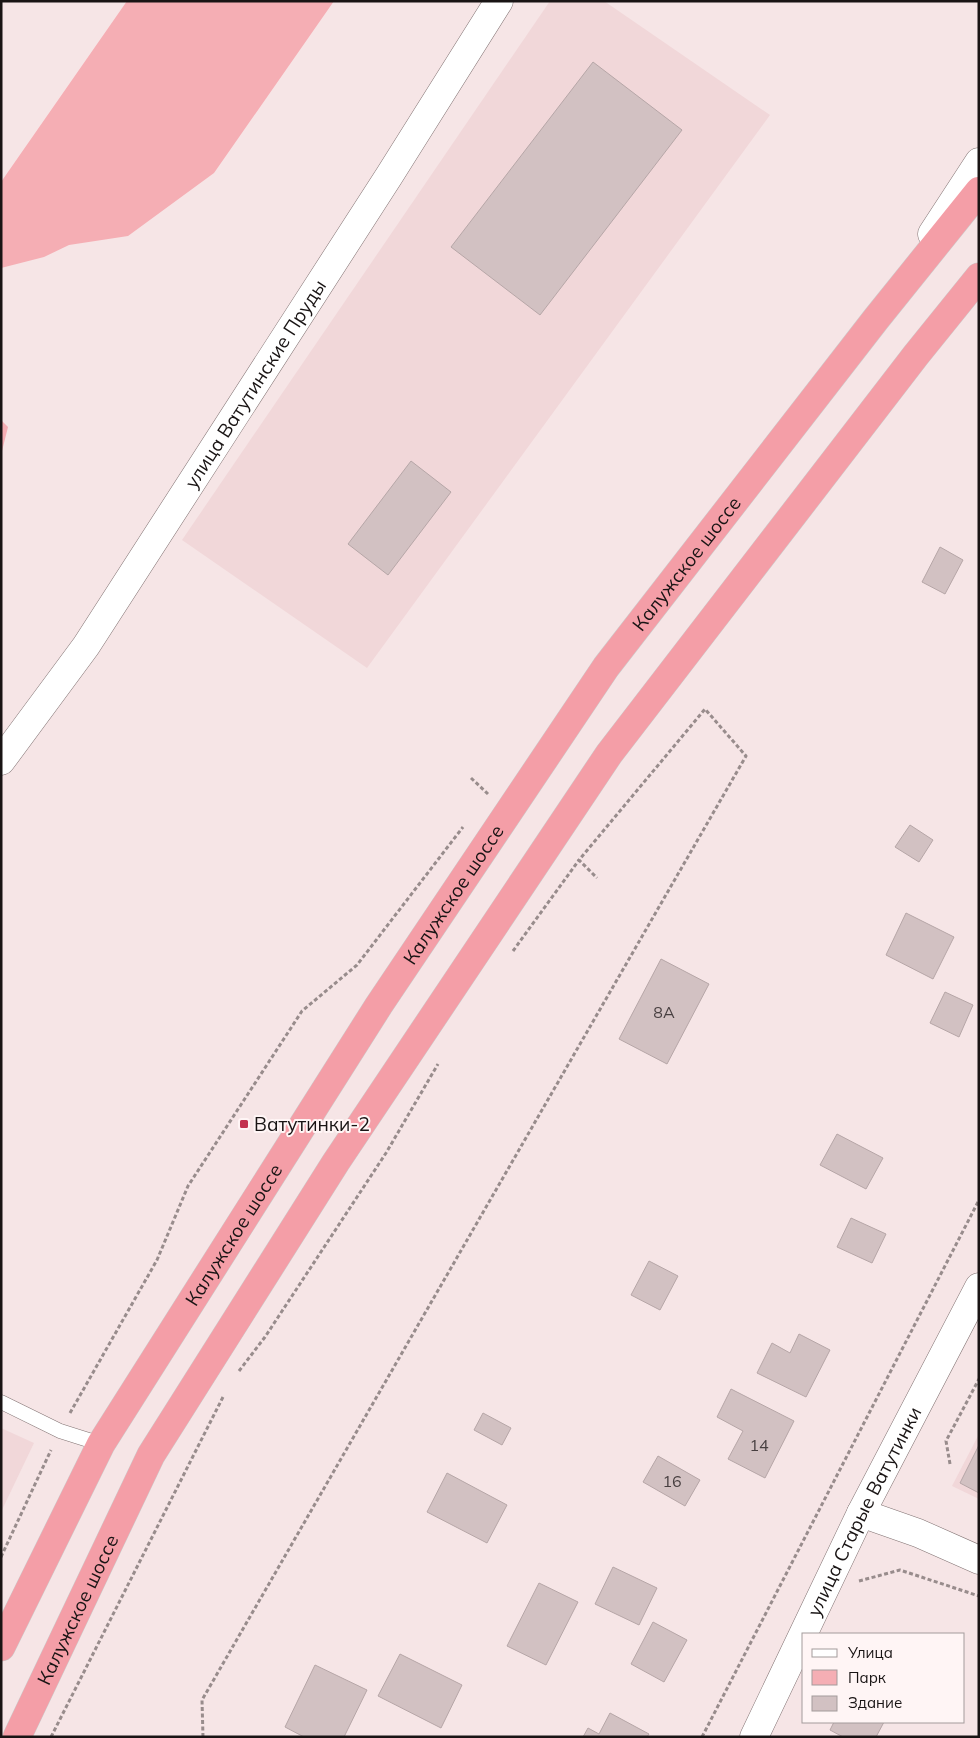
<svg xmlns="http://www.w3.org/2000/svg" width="980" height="1738" font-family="Mulish,sans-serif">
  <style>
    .built { fill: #f1d7d9 }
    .green { fill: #f5aeb4 }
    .building { fill: #d2c1c2; stroke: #b6a6a7 }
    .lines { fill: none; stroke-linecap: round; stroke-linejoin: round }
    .service-casing { stroke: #827373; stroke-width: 15 }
    .minor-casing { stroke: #827373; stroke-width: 29 }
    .secondary-casing { stroke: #827373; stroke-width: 29 }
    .trunk-casing { stroke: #cccbcb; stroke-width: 29 }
    .path { stroke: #988c8c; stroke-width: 3; stroke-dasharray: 4 2.5; stroke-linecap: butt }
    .service { stroke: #fff; stroke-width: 14 }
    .minor { stroke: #fff; stroke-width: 28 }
    .secondary { stroke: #fff; stroke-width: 28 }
    .trunk { stroke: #f49ea7; stroke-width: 28 }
    .poi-dot { fill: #c33350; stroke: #fff5f5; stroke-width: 2 }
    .labels { text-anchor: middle; stroke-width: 4; stroke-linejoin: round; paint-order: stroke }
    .number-label { font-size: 16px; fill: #473f40 }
    .street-label { font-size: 19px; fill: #191414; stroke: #fff5f5 }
    .poi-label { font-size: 19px; fill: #191414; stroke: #fff5f5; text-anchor: start }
  </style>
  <rect width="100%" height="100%" fill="#f6e5e6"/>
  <g class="built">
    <polygon points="550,1 604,1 770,115 367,668 182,540"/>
    <polygon points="1,1428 34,1443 1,1512"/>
    <polygon points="979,1434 979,1499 952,1486"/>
  </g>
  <g class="green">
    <polygon points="127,1 334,1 214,173 128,236 69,245 44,257 1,268 1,182"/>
    <polygon points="1,420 8,427 1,455"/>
  </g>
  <g class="building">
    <polygon points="593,62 682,130 540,315 451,247"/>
    <polygon points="411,461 451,492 388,575 348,544"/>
    <polygon points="940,547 963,560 945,594 922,582"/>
    <polygon points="910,825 933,840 919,862 895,847"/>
    <polygon points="906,913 954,937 933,979 886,955"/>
    <polygon points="661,959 709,984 667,1064 619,1039"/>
    <polygon points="945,992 973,1005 959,1037 930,1023"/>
    <polygon points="837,1134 883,1158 866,1189 820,1165"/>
    <polygon points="851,1218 886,1234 872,1263 837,1247"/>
    <polygon points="649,1261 678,1276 660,1310 631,1295"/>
    <polygon points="799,1334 830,1350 806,1397 757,1373 772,1343 790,1353"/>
    <polygon points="731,1389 794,1421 765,1478 728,1459 743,1431 717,1417"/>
    <polygon points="483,1413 511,1428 502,1445 474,1430"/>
    <polygon points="979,1445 979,1493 960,1483"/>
    <polygon points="658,1456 700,1480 685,1506 643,1482"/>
    <polygon points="447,1473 507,1505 487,1543 427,1512"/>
    <polygon points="613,1567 657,1588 639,1625 595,1604"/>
    <polygon points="539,1583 578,1602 546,1665 507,1646"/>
    <polygon points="653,1622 687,1640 664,1682 631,1664"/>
    <polygon points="400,1654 462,1685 441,1728 378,1696"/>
    <polygon points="315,1665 367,1690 344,1737 304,1737 285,1727"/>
    <polygon points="610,1713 649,1734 647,1737 583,1737 588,1728 599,1734"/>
    <polygon points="834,1722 884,1722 876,1737 843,1737 830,1730"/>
  </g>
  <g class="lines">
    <defs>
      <polyline id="service" points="1,1402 60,1431 101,1444"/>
      <g id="minor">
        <path id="s1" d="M1,761L86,646L389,176L499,1"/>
      </g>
      <g id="secondary">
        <polyline points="932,234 979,162"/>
        <polyline points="861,1513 918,1533 979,1560"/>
        <path id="s2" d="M754,1737L861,1513L979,1287"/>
      </g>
      <g id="trunk">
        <path id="s3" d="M1,1647L101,1444L379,1005L606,667L876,319L979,191"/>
        <path id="s4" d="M17,1737L151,1455L336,1162L609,754L916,355L979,277"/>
      </g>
    </defs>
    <use href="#service" class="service-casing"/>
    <use href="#minor" class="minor-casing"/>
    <use href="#secondary" class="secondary-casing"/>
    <use href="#trunk" class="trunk-casing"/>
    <g class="path">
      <polyline points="471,778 488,794"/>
      <polyline points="513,951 579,860"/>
      <polyline points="239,1371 265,1337 386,1153 438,1064"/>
      <polyline points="70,1413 157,1260 188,1186 302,1011 357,965 463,827"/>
      <polyline points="950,1464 946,1441 979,1379"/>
      <polyline points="1,1557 51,1450"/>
      <polyline points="859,1581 900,1570 979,1596"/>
      <polyline points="51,1737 224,1395"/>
      <polyline points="203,1737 202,1700 746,756 705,709 579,860 597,878"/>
      <polyline points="702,1737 979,1200"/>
    </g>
    <use href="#service" class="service"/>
    <use href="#minor" class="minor"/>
    <use href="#secondary" class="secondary"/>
    <use href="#trunk" class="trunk"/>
  </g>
  <rect class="poi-dot" x="239" y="1119" width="10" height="10" rx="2.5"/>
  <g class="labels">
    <g class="number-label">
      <text x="664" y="1018">8А</text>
      <text x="759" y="1451">14</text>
      <text x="672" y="1487">16</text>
    </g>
    <g class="street-label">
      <text dy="7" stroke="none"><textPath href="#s1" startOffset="455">улица Ватутинские Пруды</textPath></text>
      <text dy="7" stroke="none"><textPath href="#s3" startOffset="1284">Калужское шоссе</textPath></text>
      <text dy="7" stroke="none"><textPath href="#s3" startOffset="879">Калужское шоссе</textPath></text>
      <text dy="7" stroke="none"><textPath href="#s3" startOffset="474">Калужское шоссе</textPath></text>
      <text dy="7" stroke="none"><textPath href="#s2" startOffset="251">улица Старые Ватутинки</textPath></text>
      <text dy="7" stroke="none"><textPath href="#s4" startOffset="141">Калужское шоссе</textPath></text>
    </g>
    <g class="poi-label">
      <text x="254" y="1131">Ватутинки-2</text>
    </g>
  </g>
  <rect width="980" height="1738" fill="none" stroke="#191414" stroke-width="5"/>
  <rect x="802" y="1633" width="162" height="90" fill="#fff5f5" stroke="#a39b9b"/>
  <rect x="812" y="1649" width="25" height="8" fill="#ffffff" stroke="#a39b9b"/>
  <text x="848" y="1658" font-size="15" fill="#191414">Улица</text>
  <rect x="812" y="1670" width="25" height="15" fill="#f5aeb4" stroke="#a39b9b"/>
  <text x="848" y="1683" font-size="15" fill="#191414">Парк</text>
  <rect x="812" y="1696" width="25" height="15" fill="#d2c1c2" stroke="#a39b9b"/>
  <text x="848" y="1708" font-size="15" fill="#191414">Здание</text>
</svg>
